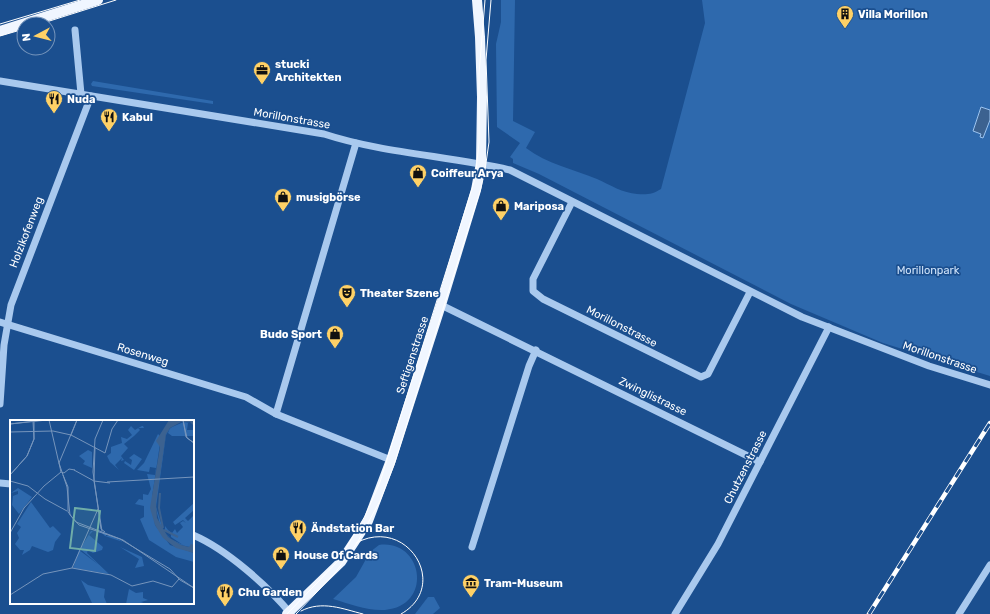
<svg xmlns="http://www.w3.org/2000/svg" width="990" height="614" font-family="Rubik,sans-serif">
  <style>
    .green { fill: #2e69ad }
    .water { fill: #3c6290; stroke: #9cc4f0 }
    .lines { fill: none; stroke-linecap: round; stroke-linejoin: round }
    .minor { stroke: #a9c9ee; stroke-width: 7 }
    .major { stroke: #f0f6ff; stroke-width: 10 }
    .tram { stroke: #fff; stroke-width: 1 }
    .rail-casing { stroke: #fff; stroke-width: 4.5 }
    .rail { stroke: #1b4f8f; stroke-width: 3; stroke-dasharray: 9; stroke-linecap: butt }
    .labels { text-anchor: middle; stroke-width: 3.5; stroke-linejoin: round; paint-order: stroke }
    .poi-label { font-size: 11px; font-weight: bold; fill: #fff; stroke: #1b4f8f; text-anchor: start }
    .street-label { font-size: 11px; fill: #fff; stroke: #1b4f8f }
    .park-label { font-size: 11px; fill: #cfe3fa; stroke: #1b4f8f }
    .inset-river { fill: none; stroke: #3c6290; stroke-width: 2 }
    .inset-road { fill: none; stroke: #7695bc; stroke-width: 1 }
    .view { fill: #6fada8; fill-opacity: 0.15; stroke: #6fada8; stroke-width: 2 }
    .inset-edge { fill: none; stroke: #fff; stroke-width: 2 }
  </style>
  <rect width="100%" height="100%" fill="#1b4f8f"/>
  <g class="green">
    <path d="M501,0H515L513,121L535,132L526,148C547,164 573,169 597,179C610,185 623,193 637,194C647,195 653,194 661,189L705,23L702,0H990V376L883,343L791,304L539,174L513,163V159L510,157L520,143L497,127L496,44L501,22Z"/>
    <polygon points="93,81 213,101 213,104 92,86 91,84"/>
    <path d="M379,545C423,539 434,606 385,610C367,611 350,604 333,599L356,577L370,552Z"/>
    <polygon points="428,597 434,597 440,608 433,614 415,614"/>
  </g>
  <polygon class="water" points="981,107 990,110 990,120 983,138 980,137 981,134 973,131"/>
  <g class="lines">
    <g class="minor">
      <polyline points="75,30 81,94"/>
      <path d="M0,81L324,134C382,153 449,156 510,170L802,317L929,366L990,385"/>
      <polyline points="572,202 533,279 533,291 543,299 701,377 708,374 750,292"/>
      <polyline points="441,305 760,462"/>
      <polyline points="0,322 246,397 276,414 391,460"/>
      <polyline points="0,404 4,345 11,305 91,96"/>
      <polyline points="276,414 356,143"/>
      <polyline points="0,483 11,484"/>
      <path d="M193,535C226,549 268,586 291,614"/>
      <polyline points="472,547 529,366 536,350"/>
      <polyline points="675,614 718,544 829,327"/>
      <polyline points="959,614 990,565"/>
    </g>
    <g class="major">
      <polyline points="0,31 98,0"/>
      <polyline points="287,614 341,562 368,521 391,460 441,305 476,190 481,163 482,97 480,37 477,0"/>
    </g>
    <g class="tram">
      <polyline points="0,24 80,0"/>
      <polyline points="40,24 116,0"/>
      <polyline points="0,36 24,29"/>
      <path d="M356,543C407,515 451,586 401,614"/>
      <polyline points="345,550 365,516 380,482 475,179 479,143 479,74 485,0"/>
      <path d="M301,611C322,600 343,609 363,614"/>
      <polyline points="287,614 339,560"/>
      <polyline points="296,614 335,573 357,543 380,501 394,465 481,188 485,170 489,142 486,60 491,0"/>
    </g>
    <defs>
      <polyline id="rail" points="869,614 990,423"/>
    </defs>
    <use href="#rail" class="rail-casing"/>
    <use href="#rail" class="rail"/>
  </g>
  <defs>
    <symbol id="building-pin" viewBox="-11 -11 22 30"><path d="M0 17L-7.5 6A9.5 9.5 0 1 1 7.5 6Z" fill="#ffd166" stroke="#1b4f8f"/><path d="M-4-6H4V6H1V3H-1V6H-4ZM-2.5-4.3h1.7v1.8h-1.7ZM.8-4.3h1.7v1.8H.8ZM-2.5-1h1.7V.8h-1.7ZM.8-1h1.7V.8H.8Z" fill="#111"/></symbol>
    <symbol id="office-pin" viewBox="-11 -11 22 30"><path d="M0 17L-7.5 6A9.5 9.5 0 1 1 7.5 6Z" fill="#ffd166" stroke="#1b4f8f"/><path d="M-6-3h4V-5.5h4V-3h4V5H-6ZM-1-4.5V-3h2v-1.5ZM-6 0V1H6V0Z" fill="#111"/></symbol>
    <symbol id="restaurant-pin" viewBox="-11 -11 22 30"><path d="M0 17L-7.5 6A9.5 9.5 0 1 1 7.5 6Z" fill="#ffd166" stroke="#1b4f8f"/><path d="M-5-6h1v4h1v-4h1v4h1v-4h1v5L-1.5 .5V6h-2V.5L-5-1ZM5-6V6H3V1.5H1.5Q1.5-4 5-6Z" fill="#111"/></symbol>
    <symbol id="shop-pin" viewBox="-11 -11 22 30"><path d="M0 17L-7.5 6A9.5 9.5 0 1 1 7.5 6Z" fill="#ffd166" stroke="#1b4f8f"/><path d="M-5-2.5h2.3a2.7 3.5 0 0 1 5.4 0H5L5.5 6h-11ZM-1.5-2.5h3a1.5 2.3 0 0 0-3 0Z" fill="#111"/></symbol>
    <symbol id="theatre-pin" viewBox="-11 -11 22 30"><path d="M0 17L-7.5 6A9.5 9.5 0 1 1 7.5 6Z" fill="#ffd166" stroke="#1b4f8f"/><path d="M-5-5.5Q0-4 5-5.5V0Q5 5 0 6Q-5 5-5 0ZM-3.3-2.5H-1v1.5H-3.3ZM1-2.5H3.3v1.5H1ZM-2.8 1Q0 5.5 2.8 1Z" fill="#111"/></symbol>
    <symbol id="museum-pin" viewBox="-11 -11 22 30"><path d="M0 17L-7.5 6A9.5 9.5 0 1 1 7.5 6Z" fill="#ffd166" stroke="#1b4f8f"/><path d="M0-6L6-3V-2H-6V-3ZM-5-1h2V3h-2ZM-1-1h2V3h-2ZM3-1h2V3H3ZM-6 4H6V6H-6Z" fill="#111"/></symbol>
  </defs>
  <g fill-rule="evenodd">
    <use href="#building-pin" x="835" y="4" width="20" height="27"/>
    <use href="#office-pin" x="252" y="60" width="20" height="27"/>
    <use href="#restaurant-pin" x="44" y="89" width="20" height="27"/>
    <use href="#restaurant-pin" x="99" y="107" width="20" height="27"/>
    <use href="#shop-pin" x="408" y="163" width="20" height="27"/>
    <use href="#shop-pin" x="273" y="187" width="20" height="27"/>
    <use href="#shop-pin" x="491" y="196" width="20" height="27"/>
    <use href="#theatre-pin" x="337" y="283" width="20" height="27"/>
    <use href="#shop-pin" x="325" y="324" width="20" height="27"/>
    <use href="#restaurant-pin" x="288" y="518" width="20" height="27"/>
    <use href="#shop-pin" x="271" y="545" width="20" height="27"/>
    <use href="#museum-pin" x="461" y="573" width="20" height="27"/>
    <use href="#restaurant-pin" x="215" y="582" width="20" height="27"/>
  </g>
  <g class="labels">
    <g class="poi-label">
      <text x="858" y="18">Villa Morillon</text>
      <text x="275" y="68">stucki<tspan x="275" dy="13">Architekten</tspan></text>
      <text x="67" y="103">Nuda</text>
      <text x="122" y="121">Kabul</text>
      <text x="431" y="177">Coiffeur Arya</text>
      <text x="296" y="201">musigbörse</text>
      <text x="514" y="210">Mariposa</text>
      <text x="360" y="297">Theater Szene</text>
      <text x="322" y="338" text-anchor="end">Budo Sport</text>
      <text x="311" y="532">Ändstation Bar</text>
      <text x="294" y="559">House Of Cards</text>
      <text x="484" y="587">Tram-Museum</text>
      <text x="238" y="596">Chu Garden</text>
    </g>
    <g class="street-label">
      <text transform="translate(292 118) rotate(10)" y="4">Morillonstrasse</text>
      <text transform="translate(26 232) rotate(-69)" y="4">Holzikofenweg</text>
      <text transform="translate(622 326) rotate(27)" y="4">Morillonstrasse</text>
      <text transform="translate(143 354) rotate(17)" y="4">Rosenweg</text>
      <text transform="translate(412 355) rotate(-72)" y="4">Seftigenstrasse</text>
      <text transform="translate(940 357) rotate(19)" y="4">Morillonstrasse</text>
      <text transform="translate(653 396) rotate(26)" y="4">Zwinglistrasse</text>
      <text transform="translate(745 467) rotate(-63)" y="4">Chutzenstrasse</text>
    </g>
    <g class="park-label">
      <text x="928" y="274">Morillonpark</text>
    </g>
  </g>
  <g transform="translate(10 420)">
    <rect width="184" height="184" fill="#1b4f8f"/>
    <path d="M176,1L180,2L174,3H178L177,10H184V16H162L158,13L160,8L156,15L146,87L154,112L161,119L173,125L161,117V114L155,110V106L158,110L162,113L165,109L167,113L173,107L170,103L173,101L176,103L173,100L165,105L163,102L184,83V90L175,98L178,101L184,95V128L171,125L164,121L158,117L153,110L150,105L146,89V78L156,14L158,10L162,7ZM121,6L125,10L130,7L132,6H133L134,8H128L130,10L124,16L114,24L118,28L111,36L114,40L111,41L112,38L105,45L109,50L100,42L97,36L101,33V27L112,23L111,17L117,19L122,15L118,10ZM148,14L151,17L142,77L145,105L160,125L184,133V142L166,137L139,120L130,99L134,97V86L125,84L129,79L133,80V74L138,75L141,69L137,54L145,55L146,48L140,47L139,52L127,50L134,43ZM78,30L82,32V48L73,44L75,41L69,36ZM124,34L132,39L124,50L114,43L115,41L121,45L122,40L119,38ZM8,68L22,77L9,94L2,85L3,76L8,74V71L1,73ZM21,82L40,108L43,106L51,114L45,122L43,130L38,132L22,126L20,130L12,135L14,130H10L5,124L9,118L7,113L11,107L7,104ZM81,111L92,112L96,113V116H101L108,119L113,122L95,116L92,113L83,111L79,115L93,127L92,130L83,133L78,130L77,133L99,154L63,148L69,130L89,145L70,129ZM110,127L132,137L134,146L125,148L129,139ZM71,160L78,165L95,169L94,177L97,184L82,183ZM119,169L126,173L133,172V178L138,180L131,182L136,184H116Z" fill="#2e69ad"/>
    <path d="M159,0H184V6L180,2H171L160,8L156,14L146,83L147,98L158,117L171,125L179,127L181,124L184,125V133L166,128L153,118L145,105L140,88L150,27L146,21Z" fill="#3c6290"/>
    <path class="inset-river" d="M150,73L149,88L153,108M154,110L168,117"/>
    <path class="inset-road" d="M39,0L51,52M67,0L49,43L57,67L60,95L69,105L110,119L160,149L170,160L184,168M93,0L85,19L83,52L91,109L95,112M173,0L176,17L184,23M173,0L177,18L184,23M0,4L33,0M0,4L37,0M0,12L43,11L61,15L67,0M61,15L95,33L102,9L108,0M64,50L84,61L100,63M54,53L59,49L65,50M0,55L17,36L24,19L23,1M0,55L17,36L24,19V1M53,55L58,67V92L66,102L113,120L184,168M84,60L85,27M0,61L18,66L35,79L57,91M84,61L92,111M97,62L184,57M0,113L14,88L34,66L51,52L54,53M62,148L88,89M0,175L33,154L62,148L101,155L122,166L143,161L162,167L169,159"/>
    <path class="view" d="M65,88L90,91L85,131L60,128Z"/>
    <rect width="184" height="184" class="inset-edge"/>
  </g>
  <g transform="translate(36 36) rotate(263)"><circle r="19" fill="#1b4f8f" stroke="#7695bc"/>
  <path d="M0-3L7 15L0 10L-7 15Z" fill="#ffd166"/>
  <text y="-6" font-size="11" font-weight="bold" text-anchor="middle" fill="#ffffff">N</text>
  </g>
</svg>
